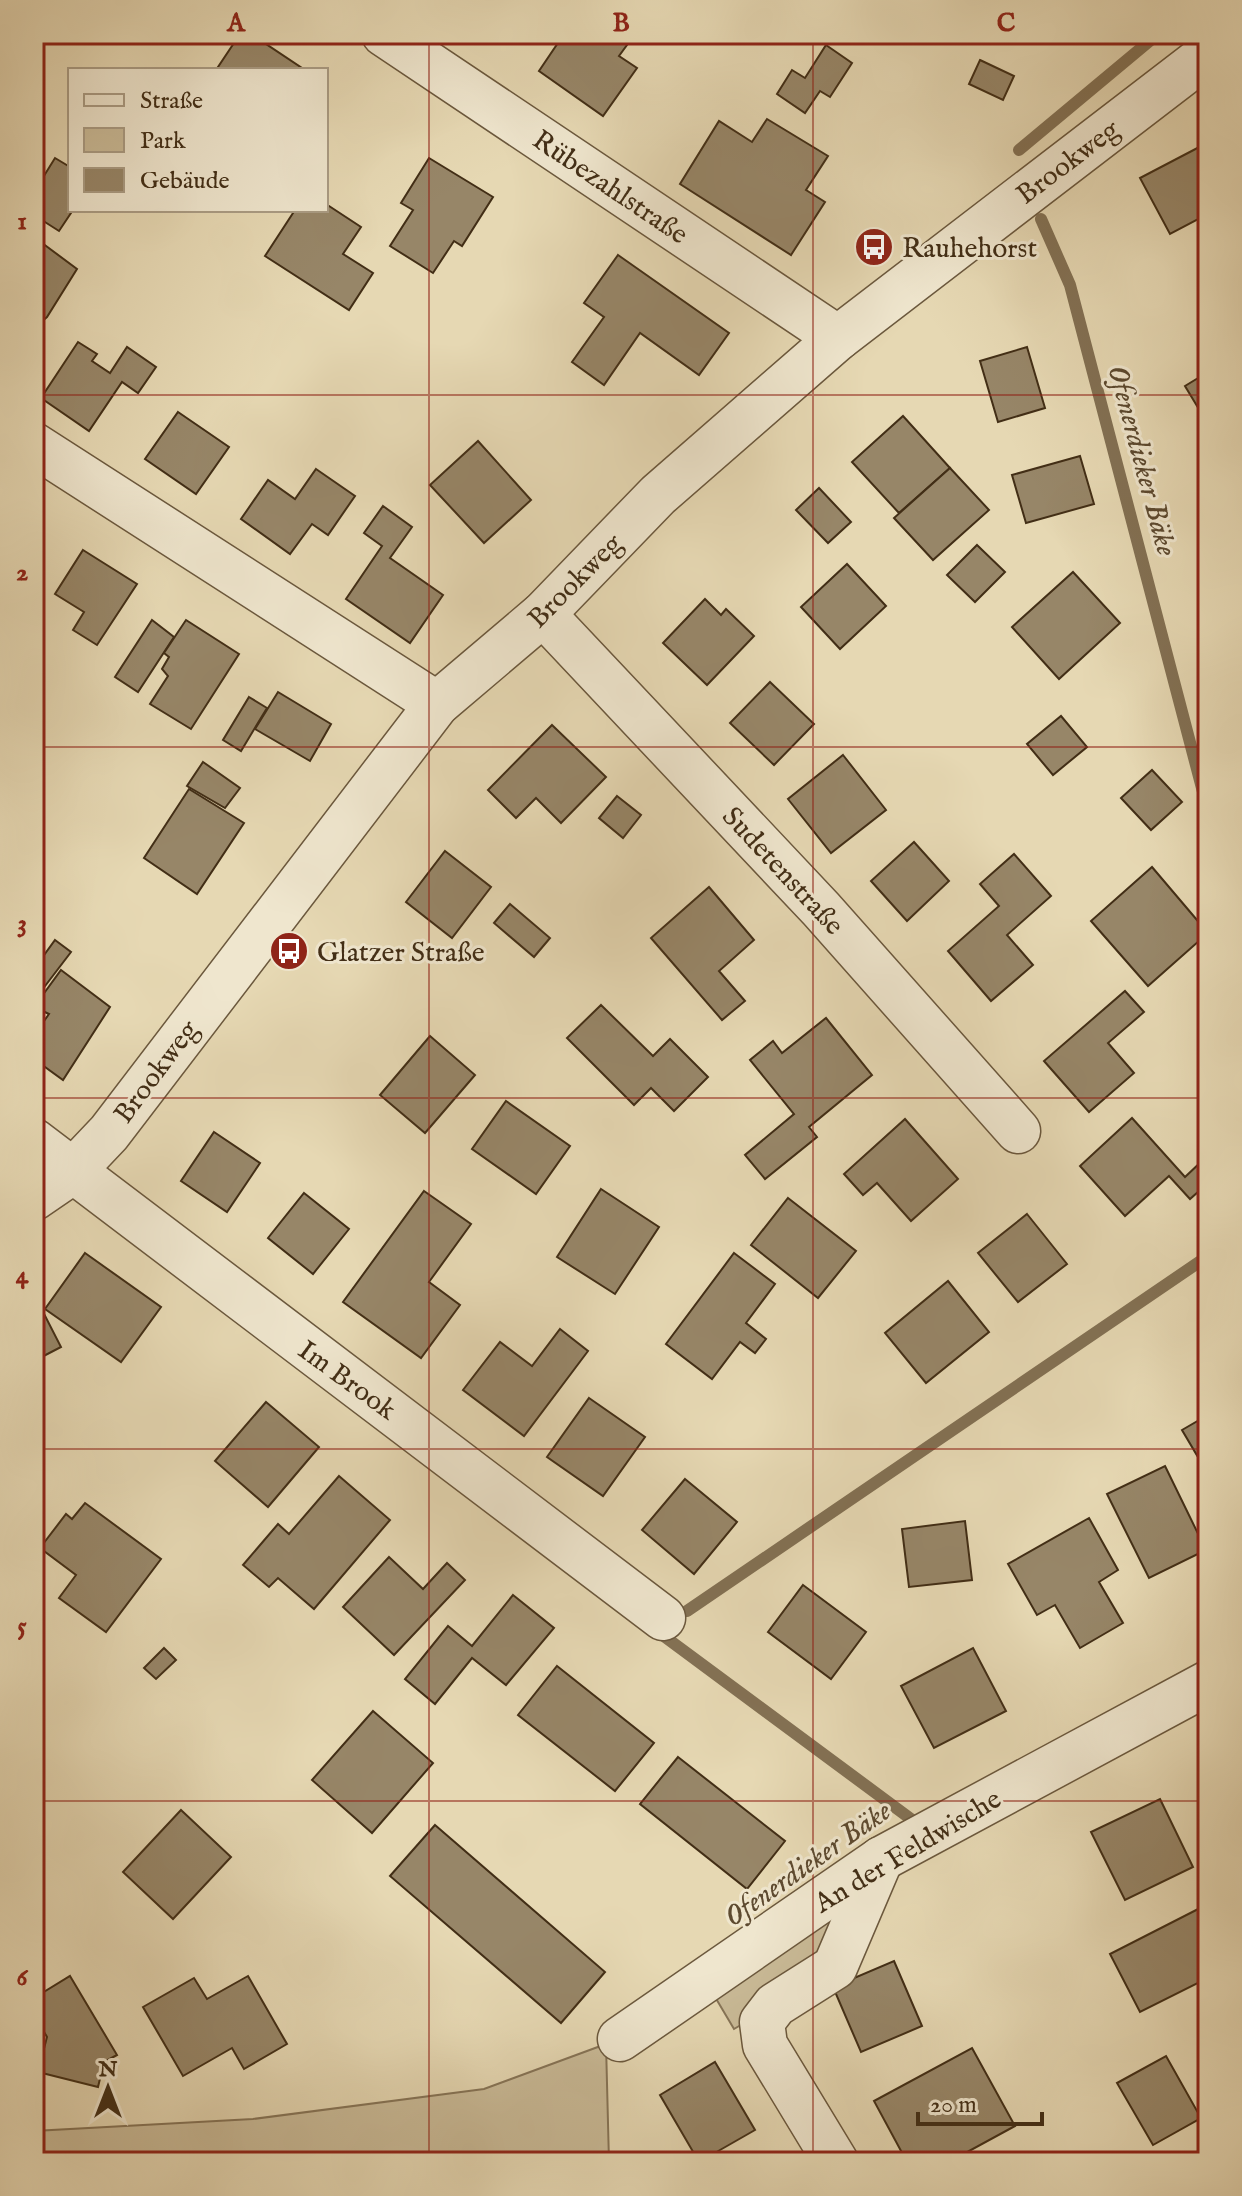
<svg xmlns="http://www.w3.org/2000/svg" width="1242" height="2196" font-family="'IM FELL English',serif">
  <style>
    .green { fill: #cabb98; stroke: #867457; stroke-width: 2 }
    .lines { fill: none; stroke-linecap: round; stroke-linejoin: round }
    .stream { stroke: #837154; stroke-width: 12 }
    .building { fill: #978668; stroke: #422e16; stroke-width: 2 }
    .minor-casing { stroke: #6b583d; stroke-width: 47 }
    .minor { stroke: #efe6ce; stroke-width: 44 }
    .grid { fill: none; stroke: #8f2418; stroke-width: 2; stroke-opacity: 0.55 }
    .labels { text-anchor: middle; stroke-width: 6; stroke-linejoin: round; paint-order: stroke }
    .street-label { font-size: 28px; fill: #422e16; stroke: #efe6ce }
    .poi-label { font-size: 28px; fill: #422e16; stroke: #efe6ce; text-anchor: start }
    .water-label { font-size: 30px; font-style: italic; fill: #5d4a30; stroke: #efe6ce }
    .neatline { fill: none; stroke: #8f2418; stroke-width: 3 }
    .grid-label { font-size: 26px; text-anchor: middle; font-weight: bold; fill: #8f2418 }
  </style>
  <rect width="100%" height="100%" fill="#e6d8b3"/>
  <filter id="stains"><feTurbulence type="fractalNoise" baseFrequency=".0025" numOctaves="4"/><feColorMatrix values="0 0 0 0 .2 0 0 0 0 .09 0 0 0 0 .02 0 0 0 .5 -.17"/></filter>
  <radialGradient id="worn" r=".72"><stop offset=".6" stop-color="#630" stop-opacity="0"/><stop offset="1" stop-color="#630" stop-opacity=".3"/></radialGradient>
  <g class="green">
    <polygon points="881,1859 843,1950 775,2005 734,2029 705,1980"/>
    <polygon points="606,2044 609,2162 34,2162 34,2131 253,2119 484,2089"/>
  </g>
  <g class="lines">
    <g class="stream">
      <polyline points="1019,150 1158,34"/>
      <polyline points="1041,219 1070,285 1208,811"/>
      <polyline points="687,1611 1208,1256"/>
      <polyline points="660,1630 657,1631 915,1822 906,1827"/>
    </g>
  </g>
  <g class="building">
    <polygon points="240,34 251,34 305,70 216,70"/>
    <polygon points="564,34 635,34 619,56 637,68 603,116 539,71"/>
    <polygon points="826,45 852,63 830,97 820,91 805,113 777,94 792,70 805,78"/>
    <polygon points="980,60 1014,76 1003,100 969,84"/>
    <polygon points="767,119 828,156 806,190 825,202 791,255 680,184 719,121 752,142"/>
    <polygon points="1207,143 1208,214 1170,234 1140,178"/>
    <polygon points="55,158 70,167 73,210 59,231 34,215 34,192"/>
    <polygon points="429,158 493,197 462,246 454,241 433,273 390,246 413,210 401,203"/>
    <polygon points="326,204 361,227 343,254 373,273 349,310 265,256 295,210 326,210"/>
    <polygon points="34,237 77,269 47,317 34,328"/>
    <polygon points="618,255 729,333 699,375 640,333 604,385 572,362 604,317 584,303"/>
    <polygon points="78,342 97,354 92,361 110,373 127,347 156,367 138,393 122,382 89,431 41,398"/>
    <polygon points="1027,347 1045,408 998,422 980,361"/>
    <polygon points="1208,372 1208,413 1203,416 1185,386"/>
    <polygon points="178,412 229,447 196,494 145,459"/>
    <polygon points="903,416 950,468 899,513 852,462"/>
    <polygon points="478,441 531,500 484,543 430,485"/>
    <polygon points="1080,456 1094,504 1026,523 1012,475"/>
    <polygon points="950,468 989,510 933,560 894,518"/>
    <polygon points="316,469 355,496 328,535 312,524 290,554 241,519 268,480 295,499"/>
    <polygon points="819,488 851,522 828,543 796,510"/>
    <polygon points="383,506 412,527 390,558 443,595 410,643 346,599 382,546 364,533"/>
    <polygon points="977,545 1005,572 975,602 947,575"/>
    <polygon points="83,550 137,584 97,645 73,630 84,612 55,594"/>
    <polygon points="847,564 886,606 840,649 801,607"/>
    <polygon points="1073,572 1120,623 1059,679 1012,627"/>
    <polygon points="705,599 721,615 726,609 754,636 707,685 663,643"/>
    <polygon points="152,620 174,637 138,692 115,677"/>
    <polygon points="186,620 239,654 191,729 150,704 168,676 162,669 169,657 164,653"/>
    <polygon points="770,682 814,724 774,765 730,723"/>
    <polygon points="278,692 331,724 310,761 255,729"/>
    <polygon points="249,697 267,708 241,751 223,740"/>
    <polygon points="1061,716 1087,747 1053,775 1027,744"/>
    <polygon points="552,725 606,777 561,823 536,798 516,818 488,790"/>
    <polygon points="843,755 886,810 831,853 788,799"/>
    <polygon points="203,762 240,788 225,808 187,786"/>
    <polygon points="1152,770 1182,802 1151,830 1121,798"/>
    <polygon points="189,789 244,823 197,894 144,858"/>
    <polygon points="617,796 641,815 623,838 599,818"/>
    <polygon points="914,842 949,881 907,921 871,881"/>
    <polygon points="445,851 491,887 452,938 406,902"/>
    <polygon points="1014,854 1051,896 1007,935 1033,965 991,1001 948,951 999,906 980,884"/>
    <polygon points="1152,867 1208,933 1148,986 1091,921"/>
    <polygon points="709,887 754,940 719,971 745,1001 722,1020 651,938"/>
    <polygon points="510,904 550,938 534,957 494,923"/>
    <polygon points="55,940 71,952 42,990 34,985 34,969"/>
    <polygon points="61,970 110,1007 63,1080 34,1059 34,1035 49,1014 34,1007"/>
    <polygon points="1125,991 1144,1012 1108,1043 1134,1073 1089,1112 1044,1061"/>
    <polygon points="601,1005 653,1056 670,1039 708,1077 674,1111 651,1088 634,1105 567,1038"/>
    <polygon points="826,1018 872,1075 809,1127 817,1137 765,1179 745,1155 794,1114 750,1060 773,1041 782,1053"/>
    <polygon points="430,1036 475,1075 425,1133 380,1095"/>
    <polygon points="506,1101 570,1146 536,1194 472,1149"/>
    <polygon points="1132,1118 1185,1177 1202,1161 1208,1167 1208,1183 1190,1199 1169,1176 1125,1216 1080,1166"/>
    <polygon points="905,1119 958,1179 911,1221 877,1183 863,1195 844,1174"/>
    <polygon points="214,1132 260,1163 227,1212 181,1181"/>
    <polygon points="601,1189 659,1227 615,1294 557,1257"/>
    <polygon points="424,1191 471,1224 429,1282 460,1305 421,1358 343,1302"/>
    <polygon points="304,1193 349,1229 313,1274 268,1238"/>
    <polygon points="788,1198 856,1251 818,1298 751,1245"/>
    <polygon points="1027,1214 1067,1264 1018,1302 978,1253"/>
    <polygon points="85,1253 161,1307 121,1362 45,1309"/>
    <polygon points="734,1253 775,1284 746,1323 766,1339 755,1353 740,1342 712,1379 666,1344"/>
    <polygon points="948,1281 989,1332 926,1383 885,1333"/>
    <polygon points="40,1306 61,1347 34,1361 34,1309"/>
    <polygon points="560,1329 588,1351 524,1436 463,1390 500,1342 532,1366"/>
    <polygon points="589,1398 645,1437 603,1496 547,1457"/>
    <polygon points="266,1402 319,1447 268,1507 215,1461"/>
    <polygon points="1208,1415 1208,1474 1182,1430"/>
    <polygon points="1165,1466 1206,1550 1149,1578 1107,1494"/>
    <polygon points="339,1476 390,1520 314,1609 278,1578 269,1587 243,1565 278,1524 289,1534"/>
    <polygon points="685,1479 737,1522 694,1574 642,1530"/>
    <polygon points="85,1503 161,1559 106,1632 59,1598 76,1575 40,1548 66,1514 72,1519"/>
    <polygon points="1089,1518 1118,1570 1099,1582 1123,1623 1080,1648 1055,1605 1037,1615 1008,1564"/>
    <polygon points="965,1521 972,1580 909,1587 902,1529"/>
    <polygon points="389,1557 423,1589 447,1563 465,1580 394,1655 343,1607"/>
    <polygon points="803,1585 866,1632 831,1679 768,1632"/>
    <polygon points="513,1595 554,1628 506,1685 472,1658 435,1704 405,1679 448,1626 472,1646"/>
    <polygon points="164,1648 176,1660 156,1679 144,1668"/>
    <polygon points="973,1648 1006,1711 934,1748 901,1686"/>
    <polygon points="557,1666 654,1743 615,1791 518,1715"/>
    <polygon points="373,1711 433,1763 372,1833 312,1780"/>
    <polygon points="678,1757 785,1841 747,1889 640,1804"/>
    <polygon points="1160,1799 1193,1867 1125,1900 1091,1832"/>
    <polygon points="181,1810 231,1857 173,1919 123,1872"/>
    <polygon points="435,1825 605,1972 561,2023 390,1876"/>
    <polygon points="1208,1904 1208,1978 1140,2012 1110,1954"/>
    <polygon points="894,1961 922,2026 861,2052 833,1987"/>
    <polygon points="70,1976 117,2055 104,2062 98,2087 38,2072 47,2037 34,2015 34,1998"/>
    <polygon points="248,1976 287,2044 244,2069 232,2048 183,2076 143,2007 194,1978 207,1999"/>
    <polygon points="972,2048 1015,2126 949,2162 907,2162 874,2101"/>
    <polygon points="1166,2056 1201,2118 1153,2145 1117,2083"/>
    <polygon points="715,2062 755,2130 699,2162 660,2095"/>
  </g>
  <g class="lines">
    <defs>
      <g id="minor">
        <polyline points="384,34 838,338"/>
        <polyline points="34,445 437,704"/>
        <polyline points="543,614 821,909 1018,1131"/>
        <polyline points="34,1141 663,1618"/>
        <polyline points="34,1198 72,1172 109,1133 437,704 543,614 658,495 838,338 1208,54"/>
        <polyline points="620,2039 881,1859 1208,1683"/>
        <polyline points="836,2162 765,2045 762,2022 775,2005 835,1967 881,1859"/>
      </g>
    </defs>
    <use href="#minor" class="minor-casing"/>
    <use href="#minor" class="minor"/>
  </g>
  <path class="grid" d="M429,34V2162M813,34V2162M34,395H1208M34,747H1208M34,1098H1208M34,1449H1208M34,1801H1208"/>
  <defs>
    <symbol id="bus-disc" viewBox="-11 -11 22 22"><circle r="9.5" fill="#8f2418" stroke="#efe6ce"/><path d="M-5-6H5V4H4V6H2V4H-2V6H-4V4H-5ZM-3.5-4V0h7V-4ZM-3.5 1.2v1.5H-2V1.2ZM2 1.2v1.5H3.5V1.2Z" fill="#fff"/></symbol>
  </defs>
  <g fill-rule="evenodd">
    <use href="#bus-disc" x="852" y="225" width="44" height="44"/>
    <use href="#bus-disc" x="267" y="929" width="44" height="44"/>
  </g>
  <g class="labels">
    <g class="street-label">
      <text transform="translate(1067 161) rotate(-37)" y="10">Brookweg</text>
      <text transform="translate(611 186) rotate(34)" y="10">Rübezahlstraße</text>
      <text transform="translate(574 580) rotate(-45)" y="10">Brookweg</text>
      <text transform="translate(784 870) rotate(47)" y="10">Sudetenstraße</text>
      <text transform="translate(155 1071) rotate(-53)" y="10">Brookweg</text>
      <text transform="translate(348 1379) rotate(36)" y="10">Im Brook</text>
      <text transform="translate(907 1850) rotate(-31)" y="10">An der Feldwische</text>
    </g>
    <g class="poi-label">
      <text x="902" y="257">Rauhehorst</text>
      <text x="317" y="961">Glatzer Straße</text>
    </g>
    <g class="water-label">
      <text transform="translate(1143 460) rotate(75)" y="10">Ofenerdieker Bäke</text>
      <text transform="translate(807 1863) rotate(-35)" y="10">Ofenerdieker Bäke</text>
    </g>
  </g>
  <rect width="1242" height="2196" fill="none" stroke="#e6d8b3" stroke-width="88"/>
  <rect x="68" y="68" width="260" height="144" fill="#efe6ce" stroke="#aa9c84" stroke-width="2"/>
  <rect x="84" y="94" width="40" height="12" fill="#efe6ce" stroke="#aa9c84" stroke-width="2"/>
  <text x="140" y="108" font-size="24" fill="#422e16">Straße</text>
  <rect x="84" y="128" width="40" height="24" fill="#cabb98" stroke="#aa9c84" stroke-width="2"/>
  <text x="140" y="148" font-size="24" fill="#422e16">Park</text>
  <rect x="84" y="168" width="40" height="24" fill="#978668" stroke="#aa9c84" stroke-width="2"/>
  <text x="140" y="188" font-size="24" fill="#422e16">Gebäude</text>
  <g transform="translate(108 2088)" stroke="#efe6ce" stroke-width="6" paint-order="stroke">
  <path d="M0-6L14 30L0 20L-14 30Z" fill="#422e16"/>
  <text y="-12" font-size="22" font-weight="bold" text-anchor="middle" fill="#422e16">N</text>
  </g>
  <path d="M918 2112v12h124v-12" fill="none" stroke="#422e16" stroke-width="4"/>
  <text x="930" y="2112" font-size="24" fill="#422e16" stroke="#efe6ce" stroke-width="6" paint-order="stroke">20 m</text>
  <rect x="44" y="44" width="1154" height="2108" class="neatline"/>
  <g class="grid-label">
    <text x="236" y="31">A</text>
    <text x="621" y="31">B</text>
    <text x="1006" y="31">C</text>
    <text x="22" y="229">1</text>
    <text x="22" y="580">2</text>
    <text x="22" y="931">3</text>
    <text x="22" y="1283">4</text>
    <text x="22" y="1634">5</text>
    <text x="22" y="1985">6</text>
  </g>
  <rect width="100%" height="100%" filter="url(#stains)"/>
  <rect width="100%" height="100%" fill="url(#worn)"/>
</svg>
